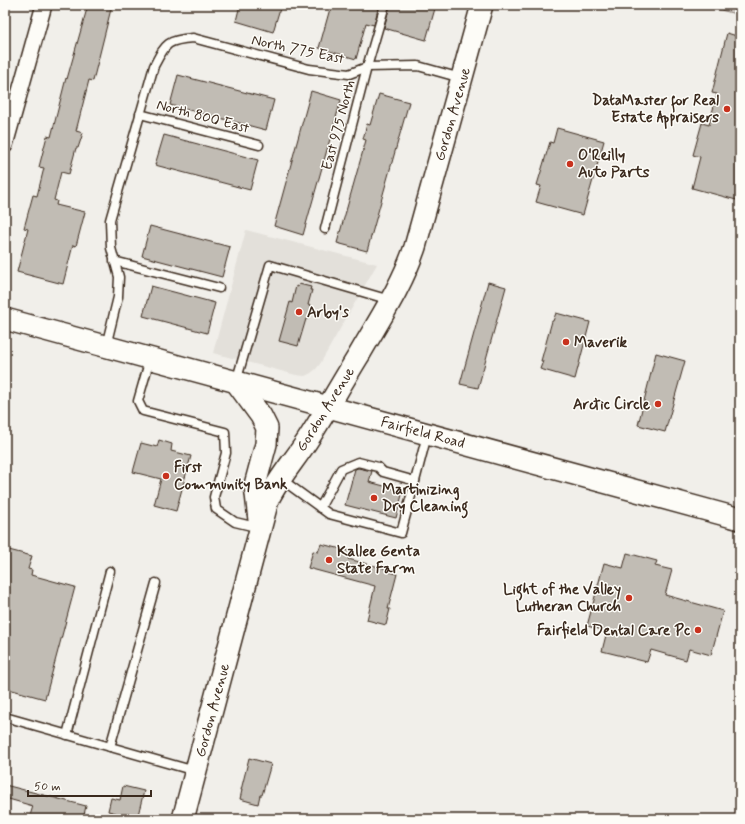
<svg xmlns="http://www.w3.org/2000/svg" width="745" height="824" font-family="Mynerve,sans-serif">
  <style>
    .built { fill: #e3e0da }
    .green { fill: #d7d2cc; stroke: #897e75 }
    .building { fill: #c1bcb4; stroke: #3b2a1e }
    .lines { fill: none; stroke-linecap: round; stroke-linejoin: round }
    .service-casing { stroke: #3b2a1e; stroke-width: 11 }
    .minor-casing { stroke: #3b2a1e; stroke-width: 18 }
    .secondary-casing { stroke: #3b2a1e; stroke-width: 24 }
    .service { stroke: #fdfcf7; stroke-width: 8 }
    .minor { stroke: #fdfcf7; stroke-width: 15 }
    .secondary { stroke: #fdfcf7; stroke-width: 21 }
    .poi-dot { fill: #c8321e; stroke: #fdfcf7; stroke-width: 1.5 }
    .labels { text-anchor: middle; stroke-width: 3; stroke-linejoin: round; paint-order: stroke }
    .street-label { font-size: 15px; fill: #3b2a1e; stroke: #fdfcf7 }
    .poi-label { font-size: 15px; font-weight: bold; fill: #3b2a1e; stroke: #fdfcf7; text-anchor: start }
  </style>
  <rect width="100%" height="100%" fill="#f1efea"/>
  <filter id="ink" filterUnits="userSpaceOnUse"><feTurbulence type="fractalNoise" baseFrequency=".025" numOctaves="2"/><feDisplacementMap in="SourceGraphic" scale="8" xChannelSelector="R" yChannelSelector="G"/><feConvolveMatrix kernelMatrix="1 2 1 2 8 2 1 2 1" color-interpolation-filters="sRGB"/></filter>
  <g filter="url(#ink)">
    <polygon class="built" points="246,230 377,264 320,364 316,369 311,373 305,376 296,375 213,353"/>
    <polygon class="green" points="701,5 740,5 740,15"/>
    <g class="building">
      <polygon points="88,5 112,5 93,81 89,80 76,131 83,133 78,148 76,148 69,174 61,172 54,200 57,201 56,205 85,212 76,246 73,245 63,284 17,272 28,229 24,228 33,195 37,196 44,168 39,167 47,136 51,137 66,78 67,79"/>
      <polygon points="240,5 281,5 273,32 236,21"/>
      <polygon points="331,5 379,5 374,25 366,23 356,59 319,48"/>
      <polygon points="390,5 436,5 426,40 384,28"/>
      <polygon points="727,33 740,37 740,201 692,188 700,157 693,155 702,123 709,125 717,94 712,93"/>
      <polygon points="178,75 274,100 266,130 170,105"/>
      <polygon points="311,91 341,100 303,235 274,226"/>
      <polygon points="379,94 409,102 367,251 337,243 366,140 363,139 367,124 370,125"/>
      <polygon points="557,128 604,141 583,215 536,202 541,186 537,185 550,142 553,143"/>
      <polygon points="164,135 258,160 250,190 155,165"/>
      <polygon points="150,226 230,247 222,277 142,256"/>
      <polygon points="488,282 506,287 478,388 460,384"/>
      <polygon points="299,284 311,287 310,290 312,290 308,305 312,306 308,319 306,319 298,346 279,341 290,302 292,303 296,286 298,287"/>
      <polygon points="151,286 215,303 207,333 143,316"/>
      <polygon points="556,313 590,322 575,379 540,369 543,361 541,361 552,321 553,321"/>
      <polygon points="656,353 685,361 665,432 638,425"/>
      <polygon points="159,440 172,444 171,451 191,456 176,511 154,505 161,479 133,472 141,443 157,447"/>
      <polygon points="358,468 372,471 369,482 403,491 396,518 345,505 355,469"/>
      <polygon points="321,544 350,551 348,559 387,569 387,571 397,574 388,609 390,609 386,625 367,620 375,586 308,568 313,551 318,552"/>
      <polygon points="5,549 32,556 28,569 32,570 31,575 75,587 45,699 5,688"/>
      <polygon points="627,553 657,561 655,566 672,570 665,595 723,611 711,655 689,649 686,660 651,650 647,662 602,651 607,631 587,626 604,563 623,568"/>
      <polygon points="249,758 271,764 262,795 260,795 258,804 240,799 242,790 241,790"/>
      <polygon points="5,785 86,806 83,819 29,819 33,806 5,798"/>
      <polygon points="123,786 144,791 137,819 114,819 116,813 108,811 111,798 120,800"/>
    </g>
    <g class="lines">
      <defs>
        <g id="service">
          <polyline points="140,114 259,145"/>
          <polyline points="325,229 367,67 385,5"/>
          <polyline points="114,261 219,288"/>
          <path d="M106,346L118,297L119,277L111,248L110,220L154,66C166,43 167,40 193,38L309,69L349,74L367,67L418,66L461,78"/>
          <polyline points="150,359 138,401 143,411 225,432 226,453 214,497 216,509 235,522 260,528"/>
          <polyline points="236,382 270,265 390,300"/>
          <polyline points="281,479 329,514 401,533 415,481 383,472 378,467 358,462 341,469 320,508"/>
          <polyline points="415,481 427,435"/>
          <polyline points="5,717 195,771"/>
          <polyline points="67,735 110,571"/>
          <polyline points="110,747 156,583"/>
        </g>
        <polyline id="minor" points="5,145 44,5"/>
        <g id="secondary">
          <polyline points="5,319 740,519"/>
          <polyline points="236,382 261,416 267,428 266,444 255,485 259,520"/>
          <path d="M183,819L268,500C278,479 294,461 307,441C325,413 341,384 359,355C379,320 402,286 415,247L482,5"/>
        </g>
      </defs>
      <use href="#service" class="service-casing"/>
      <use href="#minor" class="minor-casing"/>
      <use href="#secondary" class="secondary-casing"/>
      <use href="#service" class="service"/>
      <use href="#minor" class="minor"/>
      <use href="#secondary" class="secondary"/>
    </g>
  </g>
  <g class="poi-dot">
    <circle cx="727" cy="109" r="4"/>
    <circle cx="570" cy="164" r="4"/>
    <circle cx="299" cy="312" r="4"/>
    <circle cx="566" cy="342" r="4"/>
    <circle cx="658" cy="404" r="4"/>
    <circle cx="166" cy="476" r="4"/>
    <circle cx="374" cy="498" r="4"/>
    <circle cx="329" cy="560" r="4"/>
    <circle cx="629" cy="598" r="4"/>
    <circle cx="698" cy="630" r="4"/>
  </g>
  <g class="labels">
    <g class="street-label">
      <text transform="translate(298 49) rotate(12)" y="5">North 775 East</text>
      <text transform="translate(452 114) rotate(-74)" y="5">Gordon Avenue</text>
      <text transform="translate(203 116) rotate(15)" y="5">North 800 East</text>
      <text transform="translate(338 125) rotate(-75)" y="5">East 975 North</text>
      <text transform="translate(325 409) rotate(-58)" y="5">Gordon Avenue</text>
      <text transform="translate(423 432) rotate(15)" y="5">Fairfield Road</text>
      <text transform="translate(212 710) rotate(-75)" y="5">Gordon Avenue</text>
    </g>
    <g class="poi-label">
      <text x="719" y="105" text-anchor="end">DataMaster for Real<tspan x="719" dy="17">Estate Appraisers</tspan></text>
      <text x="578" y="160">O'Reilly<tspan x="578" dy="17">Auto Parts</tspan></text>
      <text x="307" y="317">Arby's</text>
      <text x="574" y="347">Maverik</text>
      <text x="650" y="409" text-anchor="end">Arctic Circle</text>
      <text x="174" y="472">First<tspan x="174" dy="17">Community Bank</tspan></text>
      <text x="382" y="494">Martinizing<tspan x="382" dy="17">Dry Cleaning</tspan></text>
      <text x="337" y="556">Kallee Genta<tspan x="337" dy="17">State Farm</tspan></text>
      <text x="621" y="594" text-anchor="end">Light of the Valley<tspan x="621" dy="17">Lutheran Church</tspan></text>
      <text x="690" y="635" text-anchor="end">Fairfield Dental Care Pc</text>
    </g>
  </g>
  <rect width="745" height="824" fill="none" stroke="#fdfcf7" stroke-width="20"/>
  <rect x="10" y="10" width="725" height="804" fill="none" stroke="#3b2a1e" stroke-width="1.5" filter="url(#ink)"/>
  <path d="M28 790v6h123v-6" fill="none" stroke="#3b2a1e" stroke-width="2"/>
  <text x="34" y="790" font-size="12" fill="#3b2a1e" stroke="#fdfcf7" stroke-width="3" paint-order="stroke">50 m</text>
</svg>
